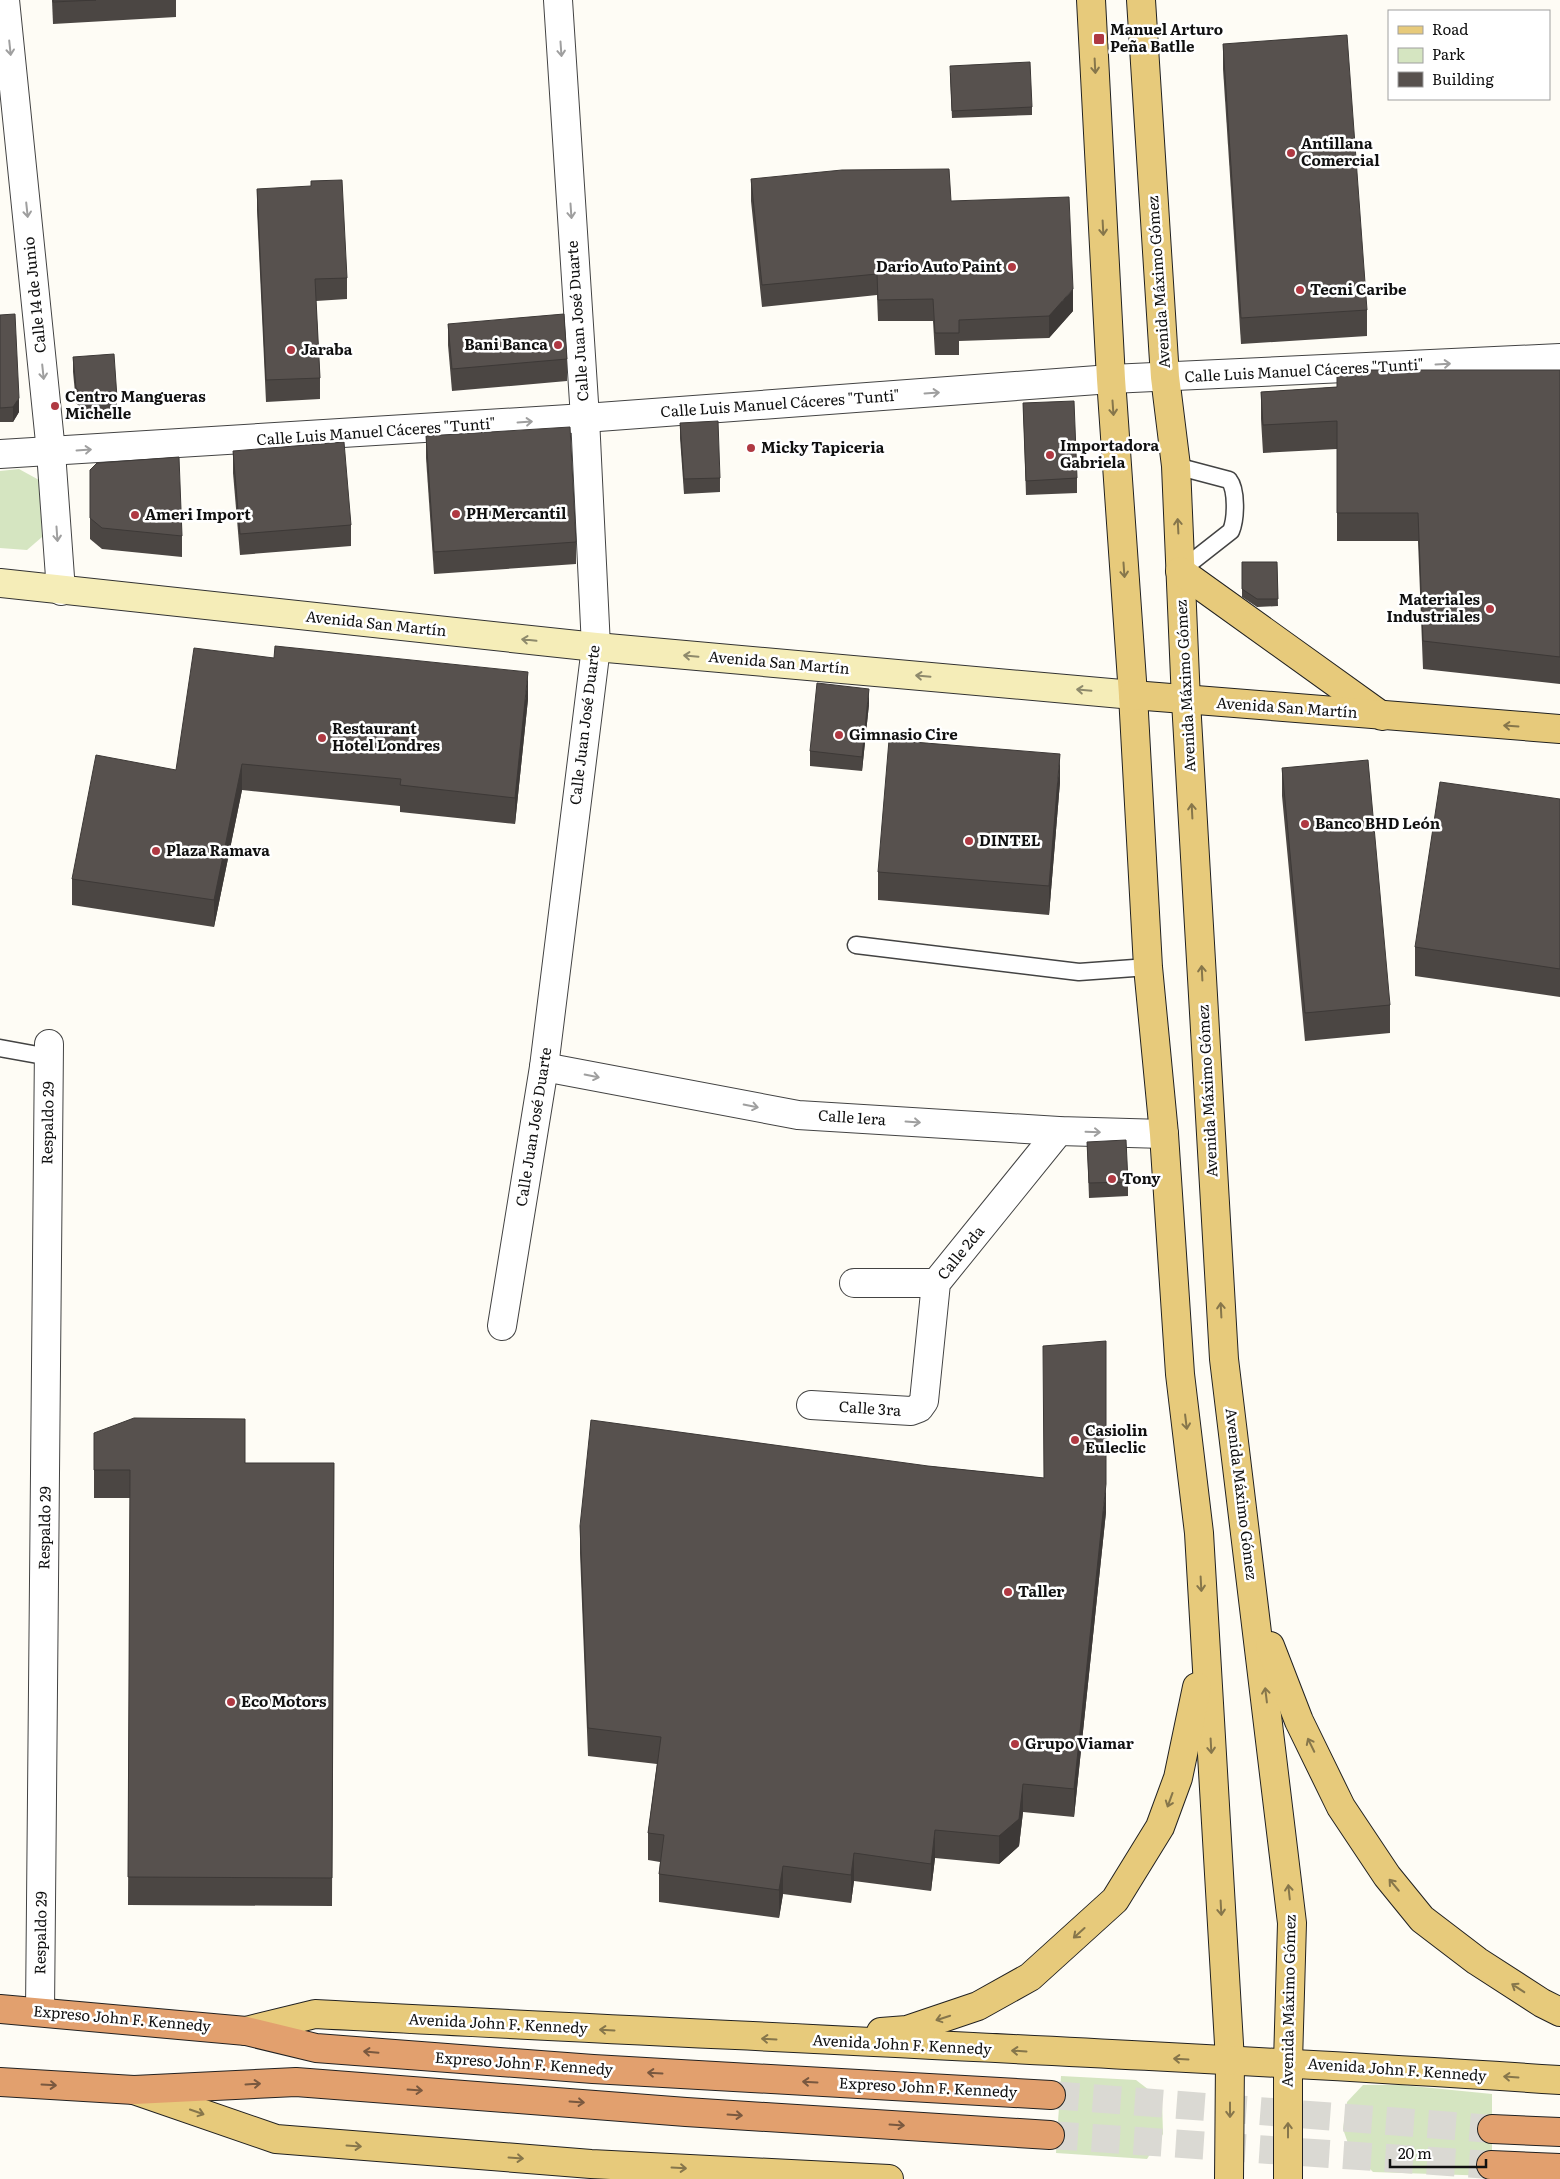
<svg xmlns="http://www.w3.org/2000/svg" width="1560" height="2179" font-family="Literata,serif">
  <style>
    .green { fill: #d5e5c1 }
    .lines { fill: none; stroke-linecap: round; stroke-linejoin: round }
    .highway-tunnel { stroke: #dad9d3; stroke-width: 28; stroke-dasharray: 28 14; stroke-linecap: butt }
    .lane-casing { stroke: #434343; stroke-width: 19 }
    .street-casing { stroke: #434343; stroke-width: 30 }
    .secondary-casing { stroke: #323232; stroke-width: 30 }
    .primary-casing { stroke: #212121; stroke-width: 30 }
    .highway-casing { stroke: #212121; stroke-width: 30 }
    .lane { stroke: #fff; stroke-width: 16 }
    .street { stroke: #fff; stroke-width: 28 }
    .secondary { stroke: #f5edb8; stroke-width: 28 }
    .primary { stroke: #e7ca7b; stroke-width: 28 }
    .highway { stroke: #e2a06e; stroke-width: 28 }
    .wall { fill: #4b4643 }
    .shaded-wall { fill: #3d3937 }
    .building { fill: #57514e; stroke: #3d3937 }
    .oneway { stroke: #9f9f9f }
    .oneway2 { stroke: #86764b }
    .oneway3 { stroke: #8e8a6c }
    .oneway4 { stroke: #79583f }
    .poi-dot { fill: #af3942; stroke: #fff; stroke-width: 2 }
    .labels { text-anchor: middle; stroke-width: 5; stroke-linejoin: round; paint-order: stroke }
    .poi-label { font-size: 15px; font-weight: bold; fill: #101010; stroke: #fff; text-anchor: start }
    .street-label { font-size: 15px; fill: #101010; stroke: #fff }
  </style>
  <rect width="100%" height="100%" fill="#fefcf5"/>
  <g class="green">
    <polygon points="19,469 39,480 42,537 27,550 0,548 0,471"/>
    <polygon points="1061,2076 1136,2080 1162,2100 1163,2134 1147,2159 1056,2153"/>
    <polygon points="1363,2085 1402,2085 1492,2094 1492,2176 1373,2172 1350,2149 1343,2129 1347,2102"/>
  </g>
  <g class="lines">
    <g class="highway-tunnel">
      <polyline points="1051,2095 1492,2129"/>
      <polyline points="1050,2135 1491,2165"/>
    </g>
    <defs>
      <g id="lane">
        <path d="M1176,466L1229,480C1237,490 1236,519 1231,531L1180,571"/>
        <polyline points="856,945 1079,972 1148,967"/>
        <polyline points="0,1048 49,1057"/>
      </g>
      <g id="street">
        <polyline points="5,0 51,452 61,591"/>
        <polyline points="0,454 585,418 1111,379 1560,358"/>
        <polyline points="544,1067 798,1115 1059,1131 1164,1134"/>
        <polyline points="854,1283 936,1283"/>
        <polyline points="502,1326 544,1067 596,647 585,418 558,0"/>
        <polyline points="811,1405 911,1411 919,1408 924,1401 936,1283 1059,1131"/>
        <polyline points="40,2011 49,1044"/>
      </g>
      <polyline id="secondary" points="0,583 596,647 1133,695"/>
      <g id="primary">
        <polyline points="1091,0 1111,379 1133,695 1148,967 1164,1134 1180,1374 1199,1533 1230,2061 1229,2179"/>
        <polyline points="1141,0 1165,377 1176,466 1186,701 1224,1359 1292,1923 1288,2062 1288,2179"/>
        <polyline points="1180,571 1382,716"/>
        <polyline points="1133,695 1560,729"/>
        <polyline points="1270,1646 1299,1721 1341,1807 1387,1876 1422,1919 1477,1961 1542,2003 1560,2012"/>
        <path d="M246,2031L315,2014C730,2036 1145,2053 1560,2080"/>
        <polyline points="881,2032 907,2030 978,2006 1030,1977 1115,1900 1160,1827 1178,1778 1197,1687"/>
        <polyline points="134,2090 276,2139 591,2164 889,2179"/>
      </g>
      <g id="highway">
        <polyline points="0,2009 246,2031 316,2048 593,2069 1051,2095"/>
        <polyline points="0,2082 134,2090 296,2082 686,2112 1050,2135"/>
        <polyline points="1492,2129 1560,2132"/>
        <polyline points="1491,2165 1560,2168"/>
      </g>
    </defs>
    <use href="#lane" class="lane-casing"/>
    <use href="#street" class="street-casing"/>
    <use href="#secondary" class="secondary-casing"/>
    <use href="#primary" class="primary-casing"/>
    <use href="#highway" class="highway-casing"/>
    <use href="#lane" class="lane"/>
    <use href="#street" class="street"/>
    <use href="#secondary" class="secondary"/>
    <use href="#primary" class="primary"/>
    <use href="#highway" class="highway"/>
  </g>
  <g class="wall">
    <polygon points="52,0 176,0 176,17 53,24"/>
    <polygon points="1223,44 1367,310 1367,336 1241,344 1223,69"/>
    <polygon points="950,73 1032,107 1032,115 952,118"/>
    <polygon points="751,179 951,201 1073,311 1049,338 959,341 959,355 935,355 933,321 878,321 877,295 762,307 751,201"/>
    <polygon points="257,189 347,278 347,299 316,301 320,378 320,399 266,402 257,210"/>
    <polygon points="0,315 19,412 13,422 0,422"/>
    <polygon points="448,324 567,359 567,381 452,391 448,345"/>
    <polygon points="73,357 117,398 117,412 89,415 76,403 73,372"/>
    <polygon points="1560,370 1560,684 1423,669 1418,541 1337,541 1337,449 1263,453 1261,419 1261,392 1337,387"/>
    <polygon points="1023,403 1077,478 1077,493 1026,495"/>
    <polygon points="680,423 720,478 720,492 684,494 680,438"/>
    <polygon points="426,436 576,542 576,564 434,574 426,458"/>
    <polygon points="233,451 351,525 351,546 240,555 233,473"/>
    <polygon points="90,470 182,536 182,557 102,549 90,539"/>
    <polygon points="1242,562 1277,562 1278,606 1257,607 1242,597"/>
    <polygon points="528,699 515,824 400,812 400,806 242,790 214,927 72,905 72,879 176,770"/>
    <polygon points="869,704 862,771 810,766 810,751"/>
    <polygon points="1282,768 1390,1005 1390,1033 1305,1041 1282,796"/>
    <polygon points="1060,782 1049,915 878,900 878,872"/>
    <polygon points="1560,799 1560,997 1415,976 1415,947"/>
    <polygon points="1087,1142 1128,1182 1128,1196 1089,1198"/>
    <polygon points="94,1433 245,1463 334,1463 332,1906 128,1905 130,1498 94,1498"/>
    <polygon points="928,1466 1044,1478 1106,1512 1074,1817 1023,1812 1019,1846 999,1864 935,1858 931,1891 854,1881 851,1903 783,1894 779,1918 659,1902 659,1874 660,1862 648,1860 648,1833 657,1764 588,1756 580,1553 580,1526"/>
  </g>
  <g class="shaded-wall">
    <polygon points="1073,289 1073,311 1049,338 1049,316"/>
    <polygon points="19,398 19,412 13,422 13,407"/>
    <polygon points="528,672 528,699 515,824 515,798"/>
    <polygon points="869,689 869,704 862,771 862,757"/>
    <polygon points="1060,754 1060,782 1049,915 1049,886"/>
    <polygon points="242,764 242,790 214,927 214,900"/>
    <polygon points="1106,1484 1106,1512 1074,1817 1074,1789"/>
    <polygon points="1023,1784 1023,1812 1019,1846 999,1864 999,1836"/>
    <polygon points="935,1830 935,1858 931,1891 931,1864"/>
    <polygon points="854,1853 854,1881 851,1903 851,1875"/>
    <polygon points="783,1866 783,1894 779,1918 779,1890"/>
  </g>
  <g class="building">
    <polygon points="53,0 96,0 53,2"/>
    <polygon points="1347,35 1367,310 1241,318 1223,44"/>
    <polygon points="1030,62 1032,107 952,111 950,66"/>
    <polygon points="949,169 951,201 1069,197 1073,289 1049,316 959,320 959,333 935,333 933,299 878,300 877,274 762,285 751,179 842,170"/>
    <polygon points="342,180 347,278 315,279 320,378 266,380 257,189 311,186 311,181"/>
    <polygon points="15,314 19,398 13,407 0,408 0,315"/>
    <polygon points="564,314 567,359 452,369 448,324"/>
    <polygon points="114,354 117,398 89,400 76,388 73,357"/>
    <polygon points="1337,370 1560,370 1560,657 1423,641 1418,513 1337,513 1337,421 1263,425 1261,392 1337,387"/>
    <polygon points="1074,401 1077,478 1026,481 1023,403"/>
    <polygon points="718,421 720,478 684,479 680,423"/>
    <polygon points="570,427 576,542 434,552 426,436"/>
    <polygon points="344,442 351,525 240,534 233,451"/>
    <polygon points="179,457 182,536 102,528 90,518 90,470 97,463"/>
    <polygon points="1242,562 1277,562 1278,599 1257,599 1242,589"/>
    <polygon points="275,646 528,672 515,798 400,785 401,779 242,764 214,900 72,879 96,755 176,770 194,648 274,658"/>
    <polygon points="817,683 869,689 862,757 810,751"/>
    <polygon points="889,740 1060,754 1049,886 878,872"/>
    <polygon points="1368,760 1390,1005 1305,1013 1282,768"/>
    <polygon points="1440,782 1560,799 1560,969 1415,947"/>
    <polygon points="1126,1140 1128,1182 1089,1183 1087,1142"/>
    <polygon points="1106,1341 1106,1484 1074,1789 1023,1784 1019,1819 999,1836 935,1830 931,1864 854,1853 851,1875 783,1866 779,1890 659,1874 664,1835 648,1833 661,1737 588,1728 580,1526 591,1420 928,1466 1044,1478 1043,1346"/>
    <polygon points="134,1418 245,1419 245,1463 334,1463 332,1878 128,1877 130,1470 94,1470 94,1433"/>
  </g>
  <defs><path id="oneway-shaft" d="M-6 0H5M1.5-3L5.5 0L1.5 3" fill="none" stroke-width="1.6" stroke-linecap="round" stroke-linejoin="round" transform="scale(1.25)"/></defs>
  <g class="oneway">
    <use href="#oneway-shaft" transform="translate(10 48) rotate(84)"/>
    <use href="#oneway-shaft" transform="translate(561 49) rotate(86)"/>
    <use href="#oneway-shaft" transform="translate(27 210) rotate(84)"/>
    <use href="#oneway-shaft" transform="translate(571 211) rotate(86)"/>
    <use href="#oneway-shaft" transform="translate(1443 364) rotate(-3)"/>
    <use href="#oneway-shaft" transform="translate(43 372) rotate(84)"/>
    <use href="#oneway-shaft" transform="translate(932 393) rotate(-4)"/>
    <use href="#oneway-shaft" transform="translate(525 422) rotate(-4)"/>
    <use href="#oneway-shaft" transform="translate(84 450) rotate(-4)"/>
    <use href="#oneway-shaft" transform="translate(57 534) rotate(86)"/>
    <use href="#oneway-shaft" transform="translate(592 1076) rotate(11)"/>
    <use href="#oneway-shaft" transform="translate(751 1106) rotate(11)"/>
    <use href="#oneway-shaft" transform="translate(913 1122) rotate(4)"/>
    <use href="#oneway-shaft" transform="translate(1093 1132) rotate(2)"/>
  </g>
  <g class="oneway2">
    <use href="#oneway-shaft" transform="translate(1095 66) rotate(87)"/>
    <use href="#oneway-shaft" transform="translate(1103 228) rotate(87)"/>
    <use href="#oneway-shaft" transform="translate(1113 408) rotate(86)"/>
    <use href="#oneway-shaft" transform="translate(1178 526) rotate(-93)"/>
    <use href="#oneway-shaft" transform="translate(1124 570) rotate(86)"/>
    <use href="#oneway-shaft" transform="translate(1511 726) rotate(-176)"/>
    <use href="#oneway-shaft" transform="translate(1192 811) rotate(-93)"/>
    <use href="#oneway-shaft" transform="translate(1202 973) rotate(-93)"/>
    <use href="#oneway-shaft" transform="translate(1221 1310) rotate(-93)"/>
    <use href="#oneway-shaft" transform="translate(1186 1422) rotate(83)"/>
    <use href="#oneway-shaft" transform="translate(1201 1584) rotate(87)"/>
    <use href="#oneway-shaft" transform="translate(1266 1695) rotate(-97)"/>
    <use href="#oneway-shaft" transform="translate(1311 1745) rotate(-116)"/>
    <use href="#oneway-shaft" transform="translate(1211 1746) rotate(87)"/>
    <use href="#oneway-shaft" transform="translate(1170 1800) rotate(110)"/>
    <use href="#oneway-shaft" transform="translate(1394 1885) rotate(-130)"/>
    <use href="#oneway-shaft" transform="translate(1289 1892) rotate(-96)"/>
    <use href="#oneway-shaft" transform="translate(1221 1908) rotate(87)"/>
    <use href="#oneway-shaft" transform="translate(1079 1933) rotate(138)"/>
    <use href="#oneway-shaft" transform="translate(1518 1988) rotate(-147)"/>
    <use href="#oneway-shaft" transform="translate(943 2018) rotate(162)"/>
    <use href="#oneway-shaft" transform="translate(607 2030) rotate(-177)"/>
    <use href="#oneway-shaft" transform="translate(769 2039) rotate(-177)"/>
    <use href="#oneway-shaft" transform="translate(1019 2051) rotate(-177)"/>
    <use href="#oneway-shaft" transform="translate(1181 2059) rotate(-177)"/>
    <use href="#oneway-shaft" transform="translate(1511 2077) rotate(-176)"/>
    <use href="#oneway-shaft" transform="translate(1230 2110) rotate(90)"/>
    <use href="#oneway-shaft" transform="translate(197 2112) rotate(19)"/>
    <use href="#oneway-shaft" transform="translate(1288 2130) rotate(-90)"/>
    <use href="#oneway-shaft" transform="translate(354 2146) rotate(4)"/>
    <use href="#oneway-shaft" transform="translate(516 2158) rotate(4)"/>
    <use href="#oneway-shaft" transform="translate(679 2168) rotate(3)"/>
  </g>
  <g class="oneway3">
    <use href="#oneway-shaft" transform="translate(529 640) rotate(-174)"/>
    <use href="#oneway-shaft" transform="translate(691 656) rotate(-175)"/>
    <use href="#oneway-shaft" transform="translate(923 676) rotate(-175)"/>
    <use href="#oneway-shaft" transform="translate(1084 690) rotate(-175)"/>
  </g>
  <g class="oneway4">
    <use href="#oneway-shaft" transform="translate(371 2052) rotate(-175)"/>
    <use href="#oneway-shaft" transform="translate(655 2073) rotate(-177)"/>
    <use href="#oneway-shaft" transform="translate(810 2082) rotate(-177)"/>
    <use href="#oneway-shaft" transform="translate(253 2084) rotate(-3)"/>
    <use href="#oneway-shaft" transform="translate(49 2085) rotate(3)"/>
    <use href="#oneway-shaft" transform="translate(415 2090) rotate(4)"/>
    <use href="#oneway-shaft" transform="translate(577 2102) rotate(4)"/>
    <use href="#oneway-shaft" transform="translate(735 2115) rotate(4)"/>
    <use href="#oneway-shaft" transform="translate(897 2125) rotate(4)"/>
  </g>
  <g class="poi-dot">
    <rect x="1093" y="33" width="12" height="12" rx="2.5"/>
    <circle cx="1291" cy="153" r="5"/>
    <circle cx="1012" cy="267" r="5"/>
    <circle cx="1300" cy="290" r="5"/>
    <circle cx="558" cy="345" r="5"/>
    <circle cx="291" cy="350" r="5"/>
    <circle cx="55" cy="406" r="5"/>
    <circle cx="751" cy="448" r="5"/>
    <circle cx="1050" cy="455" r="5"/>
    <circle cx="456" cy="514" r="5"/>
    <circle cx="135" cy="515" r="5"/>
    <circle cx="1490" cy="609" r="5"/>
    <circle cx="839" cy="735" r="5"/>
    <circle cx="322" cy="738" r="5"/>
    <circle cx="1305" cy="824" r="5"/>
    <circle cx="969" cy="841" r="5"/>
    <circle cx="156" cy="851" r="5"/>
    <circle cx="1112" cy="1179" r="5"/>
    <circle cx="1075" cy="1440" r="5"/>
    <circle cx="1008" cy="1592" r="5"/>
    <circle cx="231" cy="1702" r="5"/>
    <circle cx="1015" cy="1744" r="5"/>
  </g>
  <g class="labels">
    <g class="poi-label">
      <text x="1110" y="35">Manuel Arturo<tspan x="1110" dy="17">Peña Batlle</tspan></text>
      <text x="1301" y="149">Antillana<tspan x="1301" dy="17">Comercial</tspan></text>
      <text x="1002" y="272" text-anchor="end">Dario Auto Paint</text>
      <text x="1310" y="295">Tecni Caribe</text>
      <text x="548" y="350" text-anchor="end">Bani Banca</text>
      <text x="301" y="355">Jaraba</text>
      <text x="65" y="402">Centro Mangueras<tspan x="65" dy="17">Michelle</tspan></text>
      <text x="1060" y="451">Importadora<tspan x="1060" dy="17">Gabriela</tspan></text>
      <text x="761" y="453">Micky Tapiceria</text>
      <text x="466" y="519">PH Mercantil</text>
      <text x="145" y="520">Ameri Import</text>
      <text x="1480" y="605" text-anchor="end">Materiales<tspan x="1480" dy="17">Industriales</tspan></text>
      <text x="332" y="734">Restaurant<tspan x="332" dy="17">Hotel Londres</tspan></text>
      <text x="849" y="740">Gimnasio Cire</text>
      <text x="1315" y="829">Banco BHD León</text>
      <text x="979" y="846">DINTEL</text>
      <text x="166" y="856">Plaza Ramava</text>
      <text x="1122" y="1184">Tony</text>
      <text x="1085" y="1436">Casiolin<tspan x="1085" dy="17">Euleclic</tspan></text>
      <text x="1018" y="1597">Taller</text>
      <text x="241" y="1707">Eco Motors</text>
      <text x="1025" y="1749">Grupo Viamar</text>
    </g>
    <g class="street-label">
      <text transform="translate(1159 282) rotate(-94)" y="5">Avenida Máximo Gómez</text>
      <text transform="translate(35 295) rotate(-96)" y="5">Calle 14 de Junio</text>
      <text transform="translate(578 321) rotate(-94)" y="5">Calle Juan José Duarte</text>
      <text transform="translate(1304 371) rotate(-3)" y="5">Calle Luis Manuel Cáceres "Tunti"</text>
      <text transform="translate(780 404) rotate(-4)" y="5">Calle Luis Manuel Cáceres "Tunti"</text>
      <text transform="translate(376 432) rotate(-4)" y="5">Calle Luis Manuel Cáceres "Tunti"</text>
      <text transform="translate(376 624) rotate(6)" y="5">Avenida San Martín</text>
      <text transform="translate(779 663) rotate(5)" y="5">Avenida San Martín</text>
      <text transform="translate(1186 686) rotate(-93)" y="5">Avenida Máximo Gómez</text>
      <text transform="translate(1287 708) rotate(4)" y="5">Avenida San Martín</text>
      <text transform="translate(585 725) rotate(-83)" y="5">Calle Juan José Duarte</text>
      <text transform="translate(1208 1091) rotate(-93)" y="5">Avenida Máximo Gómez</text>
      <text transform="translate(852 1118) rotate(4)" y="5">Calle 1era</text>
      <text transform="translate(48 1123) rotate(-89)" y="5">Respaldo 29</text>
      <text transform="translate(534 1127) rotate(-81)" y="5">Calle Juan José Duarte</text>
      <text transform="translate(961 1253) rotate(-51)" y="5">Calle 2da</text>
      <text transform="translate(870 1409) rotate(4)" y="5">Calle 3ra</text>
      <text transform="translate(1241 1494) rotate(83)" y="5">Avenida Máximo Gómez</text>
      <text transform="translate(45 1528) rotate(-89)" y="5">Respaldo 29</text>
      <text transform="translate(41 1933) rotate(-89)" y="5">Respaldo 29</text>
      <text transform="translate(1289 2001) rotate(-89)" y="5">Avenida Máximo Gómez</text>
      <text transform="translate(122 2019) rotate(5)" y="5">Expreso John F. Kennedy</text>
      <text transform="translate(498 2024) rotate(3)" y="5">Avenida John F. Kennedy</text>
      <text transform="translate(902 2045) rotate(3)" y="5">Avenida John F. Kennedy</text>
      <text transform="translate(524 2064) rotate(4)" y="5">Expreso John F. Kennedy</text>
      <text transform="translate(1397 2070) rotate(4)" y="5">Avenida John F. Kennedy</text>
      <text transform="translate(928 2088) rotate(3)" y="5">Expreso John F. Kennedy</text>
    </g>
  </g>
  <rect x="1388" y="10" width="162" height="90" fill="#ffffff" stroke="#9f9f9f"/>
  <rect x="1398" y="26" width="25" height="8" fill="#e7ca7b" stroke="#9f9f9f"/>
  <text x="1432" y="35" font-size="15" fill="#101010">Road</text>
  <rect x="1398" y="48" width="25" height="15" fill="#d5e5c1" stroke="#9f9f9f"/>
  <text x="1432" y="60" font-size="15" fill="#101010">Park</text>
  <rect x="1398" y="72" width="25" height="15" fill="#57514e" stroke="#9f9f9f"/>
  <text x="1432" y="85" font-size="15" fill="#101010">Building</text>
  <path d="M1390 2159v8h96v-8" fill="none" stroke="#101010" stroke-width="2.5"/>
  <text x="1398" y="2159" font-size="15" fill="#101010" stroke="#ffffff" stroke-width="4" paint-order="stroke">20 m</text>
</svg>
